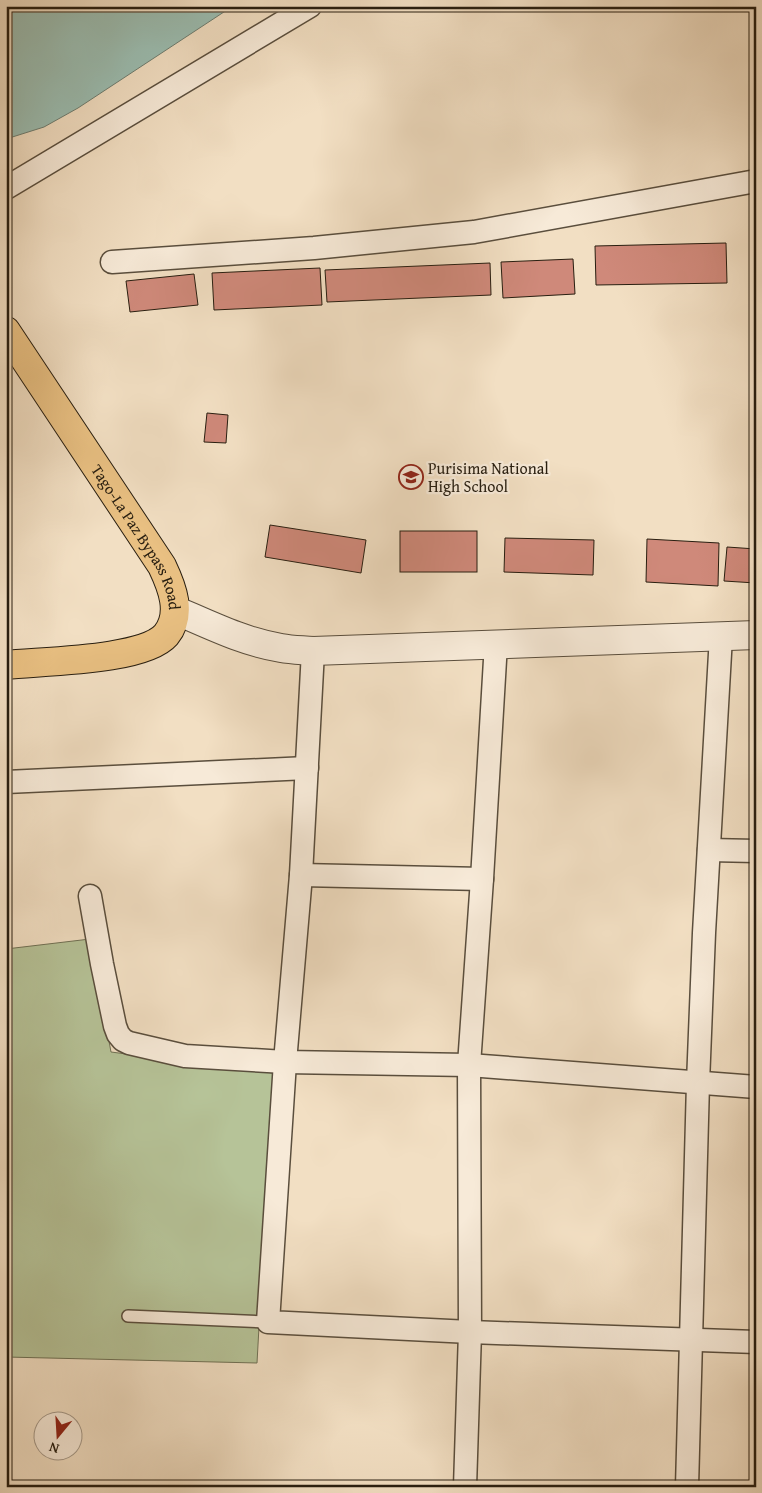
<svg xmlns="http://www.w3.org/2000/svg" width="762" height="1493" font-family="'Gentium Book Plus',serif">
  <style>
    .green { fill: #b6c398; stroke: #6f7054 }
    .water { fill: #9bbdb1; stroke: #6d7d71 }
    .building { fill: #cf897a; stroke: #281e10 }
    .lines { fill: none; stroke-linecap: round; stroke-linejoin: round }
    .service-casing { stroke: #5a4e3d; stroke-width: 14 }
    .minor-casing { stroke: #5a4e3d; stroke-width: 25 }
    .tertiary-casing { stroke: #5a4e3d; stroke-width: 30 }
    .trunk-casing { stroke: #281e10; stroke-width: 30 }
    .service { stroke: #f7ead8; stroke-width: 11 }
    .minor { stroke: #f7ead8; stroke-width: 22 }
    .tertiary { stroke: #f7ead8; stroke-width: 28 }
    .trunk { stroke: #e9c082; stroke-width: 28 }
    .labels { text-anchor: middle; stroke-width: 4.5; stroke-linejoin: round; paint-order: stroke }
    .poi-label { font-size: 16px; fill: #281e10; stroke: #f7ead8; text-anchor: start }
    .street-label { font-size: 16px; fill: #281e10; stroke: #f7ead8 }
  </style>
  <rect width="100%" height="100%" fill="#f2dfc3"/>
  <filter id="stains"><feTurbulence type="fractalNoise" baseFrequency=".004" numOctaves="4"/><feColorMatrix values="0 0 0 0 .2 0 0 0 0 .09 0 0 0 0 .02 0 0 0 .5 -.17"/></filter>
  <radialGradient id="worn" r=".72"><stop offset=".6" stop-color="#630" stop-opacity="0"/><stop offset="1" stop-color="#630" stop-opacity=".3"/></radialGradient>
  <polygon class="green" points="90,939 111,1052 273,1073 257,1363 6,1357 6,949"/>
  <polygon class="water" points="6,6 233,6 78,108 44,127 6,139"/>
  <g class="building">
    <polygon points="726,243 727,283 596,285 595,246"/>
    <polygon points="573,259 575,294 503,298 501,262"/>
    <polygon points="490,263 491,295 327,302 325,270"/>
    <polygon points="320,268 322,305 214,310 212,273"/>
    <polygon points="194,274 198,305 130,312 126,281"/>
    <polygon points="207,413 228,415 226,443 204,442"/>
    <polygon points="270,525 366,540 361,573 265,557"/>
    <rect x="400" y="531" width="77" height="41"/>
    <polygon points="505,538 594,540 593,575 504,572"/>
    <polygon points="647,539 719,543 718,586 646,582"/>
    <polygon points="727,547 756,549 756,583 724,581"/>
  </g>
  <g class="lines">
    <defs>
      <polyline id="service" points="128,1316 268,1322"/>
      <g id="minor">
        <polyline points="6,188 310,6"/>
        <polyline points="112,262 314,248 474,232 756,181"/>
        <polyline points="313,651 301,875 285,1062 268,1322 470,1332 756,1342"/>
        <polyline points="6,782 307,768"/>
        <polyline points="709,850 756,851"/>
        <polyline points="301,875 482,879"/>
        <polyline points="90,896 102,964 115,1026 118,1034 123,1040 129,1043 185,1056 285,1062 469,1065 756,1087"/>
        <polyline points="465,1487 470,1332 469,1065 482,879 496,643"/>
        <polyline points="687,1487 698,1083 704,933 721,636"/>
      </g>
      <path id="tertiary" d="M175,610C210,625 244,642 281,648C292,650 302,650 313,651L756,635"/>
      <g id="trunk">
        <path id="s1" d="M6,331L162,566C172,587 183,614 166,635C143,661 42,661 6,665"/>
      </g>
    </defs>
    <use href="#service" class="service-casing"/>
    <use href="#minor" class="minor-casing"/>
    <use href="#tertiary" class="tertiary-casing"/>
    <use href="#trunk" class="trunk-casing"/>
    <use href="#service" class="service"/>
    <use href="#minor" class="minor"/>
    <use href="#tertiary" class="tertiary"/>
    <use href="#trunk" class="trunk"/>
  </g>
  <defs>
    <symbol id="school-ring" viewBox="-11 -11 22 22"><circle r="9.5" fill="#f7ead8" stroke="#8f2418" stroke-width="1.5"/><path d="M0-5L7-2L0 1L-7-2ZM-4 1L0 2.5L4 1V4Q0 6-4 4Z" fill="#8f2418"/></symbol>
  </defs>
  <g fill-rule="evenodd">
    <use href="#school-ring" x="397" y="463" width="28" height="28"/>
  </g>
  <g class="labels">
    <g class="poi-label">
      <text x="428" y="474">Purisima National<tspan x="428" dy="18">High School</tspan></text>
    </g>
    <g class="street-label">
      <text dy="6" stroke="none"><textPath href="#s1" startOffset="245">Tago-La Paz Bypass Road</textPath></text>
    </g>
  </g>
  <rect width="762" height="1493" fill="none" stroke="#f2dfc3" stroke-width="25"/>
  <rect x="8" y="8" width="747" height="1478" fill="none" stroke="#281e10" stroke-width="2.5"/>
  <rect x="12" y="12" width="737" height="1468" fill="none" stroke="#281e10"/>
  <g transform="translate(58 1436) rotate(198)"><circle r="24" fill="#f7ead8" stroke="#a49888"/>
  <path d="M0-4L9 19L0 12L-9 19Z" fill="#8f2418"/>
  <text y="-8" font-size="14" font-weight="bold" text-anchor="middle" fill="#281e10">N</text>
  </g>
  <rect width="100%" height="100%" filter="url(#stains)"/>
  <rect width="100%" height="100%" fill="url(#worn)"/>
</svg>
